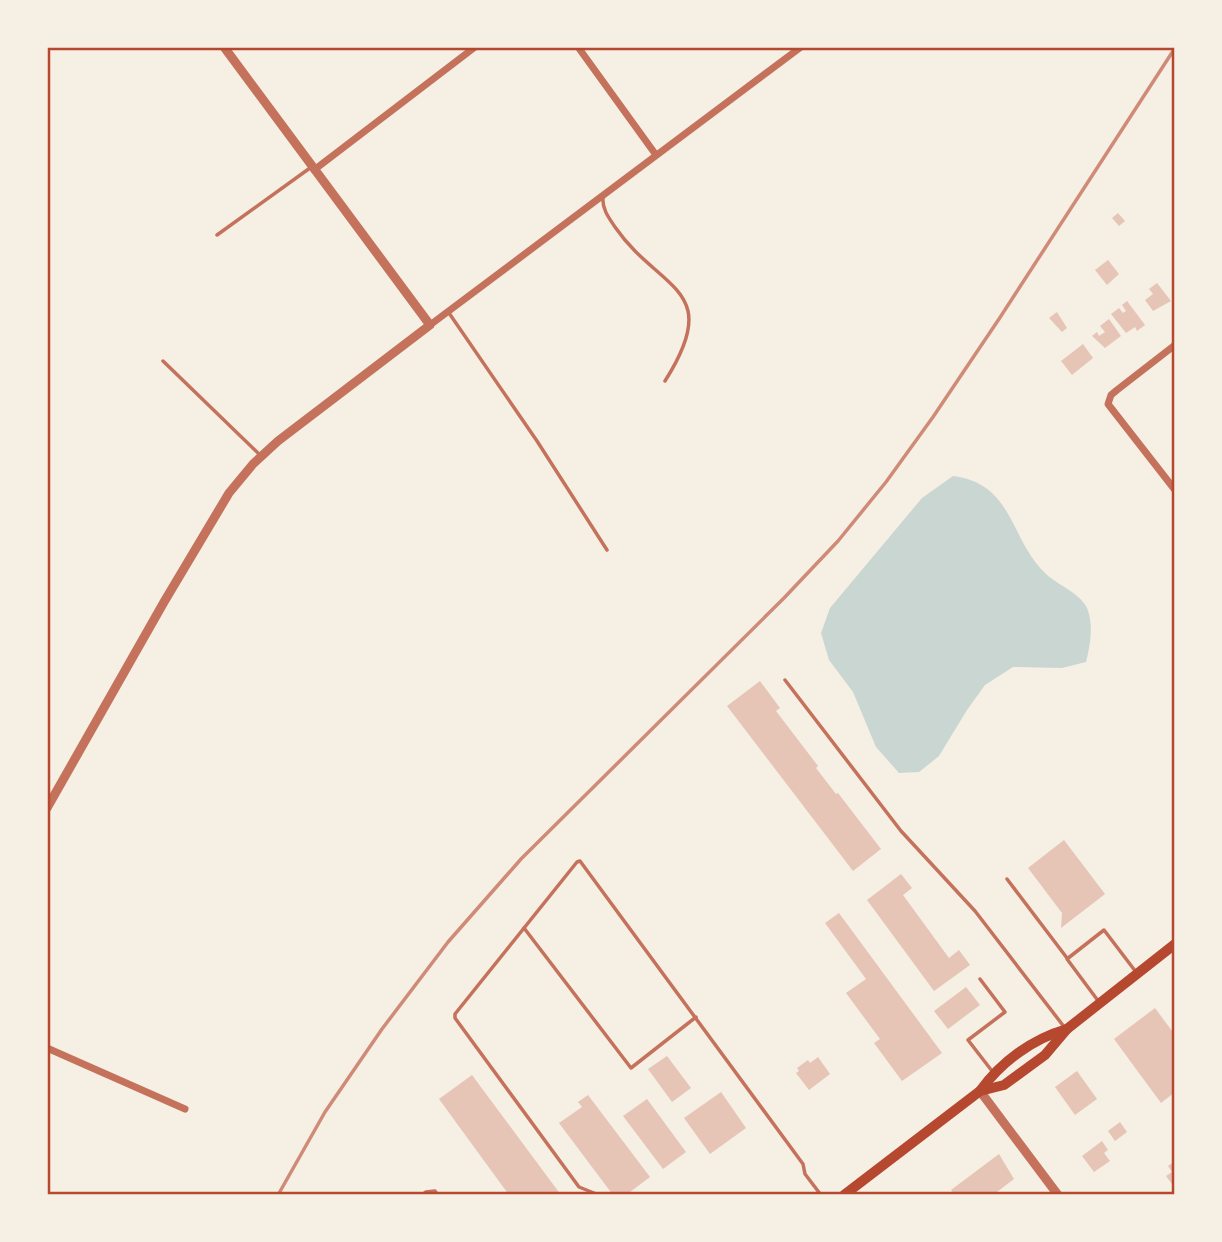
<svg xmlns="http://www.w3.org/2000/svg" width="1222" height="1242" font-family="Quicksand,sans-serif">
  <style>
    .water { fill: #c9d6d2 }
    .building { fill: #e6c5b7 }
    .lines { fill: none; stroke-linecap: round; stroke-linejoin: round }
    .service { stroke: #c5725c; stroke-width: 3.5 }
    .minor { stroke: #c5725c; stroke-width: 7 }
    .tertiary { stroke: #c5725c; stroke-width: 9 }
    .primary { stroke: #b5482f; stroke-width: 10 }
    .rail { stroke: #cf8b77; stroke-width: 3.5 }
    .neatline { fill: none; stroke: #b5482f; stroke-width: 2.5 }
  </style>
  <rect width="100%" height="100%" fill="#f6efe4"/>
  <path class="water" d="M953,476C1014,484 1009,538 1045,573C1057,585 1079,592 1087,608C1094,625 1090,646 1086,662L1062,668L1013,667L985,685L967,710L939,756L919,772L899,773L876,747L853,692L829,660L821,633L830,608L922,498Z"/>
  <g class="building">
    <polygon points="1118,213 1125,221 1119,226 1112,218"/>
    <polygon points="1108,260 1119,274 1107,285 1095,270"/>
    <polygon points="1157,283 1171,301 1153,311 1145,300 1153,294 1149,289"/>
    <polygon points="1127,301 1145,325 1137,331 1135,327 1126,333 1111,314 1119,308 1123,313 1126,311 1122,305"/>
    <polygon points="1057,312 1067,328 1062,332 1049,318"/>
    <polygon points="1109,319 1121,336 1105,348 1092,336 1097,332 1099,336 1105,332 1100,326"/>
    <polygon points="1083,344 1093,358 1072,375 1061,361"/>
    <polygon points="760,681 780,708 776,711 818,766 816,768 836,794 838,793 881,849 853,871 727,706"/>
    <polygon points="1064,840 1105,894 1061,928 1062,913 1028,868"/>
    <polygon points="901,874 912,888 903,895 949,958 959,950 970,965 934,991 867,900"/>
    <polygon points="839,913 942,1053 902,1081 874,1043 880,1039 846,993 866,979 825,923"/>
    <polygon points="966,987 980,1005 948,1029 934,1011"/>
    <polygon points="1155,1008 1175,1035 1175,1092 1161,1103 1114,1039"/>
    <polygon points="667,1056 691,1088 672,1102 648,1069"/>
    <polygon points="818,1057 830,1074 809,1090 796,1073 799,1071 797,1068 808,1060 810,1063"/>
    <polygon points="1077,1071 1097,1099 1075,1115 1055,1087"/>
    <polygon points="472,1075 561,1195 509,1195 439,1099"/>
    <polygon points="721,1092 746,1128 710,1154 684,1118"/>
    <polygon points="588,1095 650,1177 626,1195 613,1195 559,1123 582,1107 578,1102"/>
    <polygon points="647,1099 686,1152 663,1169 623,1116"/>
    <polygon points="1120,1122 1127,1132 1115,1141 1108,1131"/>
    <polygon points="1102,1141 1108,1150 1104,1153 1110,1161 1094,1172 1082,1156"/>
    <polygon points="999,1154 1014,1179 993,1195 954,1195 951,1190"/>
    <polygon points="1175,1161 1175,1188 1166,1176 1172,1172 1168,1166"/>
  </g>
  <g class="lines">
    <g class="service">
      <path d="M603,198C602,209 609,218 615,227C659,291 725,287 665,381"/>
      <polyline points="217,235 310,168"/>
      <polyline points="449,313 537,441 607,550"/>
      <polyline points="163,361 260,455"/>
      <polyline points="785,680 901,831 975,911 1065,1028"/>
      <polyline points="1007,879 1067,958"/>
      <polyline points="524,928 631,1068 696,1017"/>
      <polyline points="980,979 1005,1012 968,1040 992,1071"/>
      <polyline points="1099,1002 1067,959 1104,930 1136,972"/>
      <polyline points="422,1195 426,1192 435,1191 438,1195"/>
      <polyline points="599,1195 579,1187 455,1018 455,1014 577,862 580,861 803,1164 805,1174 821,1195"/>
    </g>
    <g class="minor">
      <polyline points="578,47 656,155"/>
      <polyline points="314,170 475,47"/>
      <polyline points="430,325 801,47"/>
      <polyline points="1175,345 1117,390 1111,395 1108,404 1175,490"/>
      <polyline points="47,1048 185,1109"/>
    </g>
    <g class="tertiary">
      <polyline points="47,808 164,602 229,493 253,464 278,441 430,325 224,47"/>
      <polyline points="980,1091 1058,1195"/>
    </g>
    <g class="primary">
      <polyline points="980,1091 1004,1085 1045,1055 1067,1029 1175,944"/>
      <path d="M844,1195L980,1091C1001,1062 1032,1039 1067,1029"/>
    </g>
    <polyline class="rail" points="278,1195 325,1112 382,1029 448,942 521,859 784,598 838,541 886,482 933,417 999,319 1175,48"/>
  </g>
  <rect width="1222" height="1242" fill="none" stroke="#f6efe4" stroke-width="98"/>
  <rect x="49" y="49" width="1124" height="1144" class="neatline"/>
</svg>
